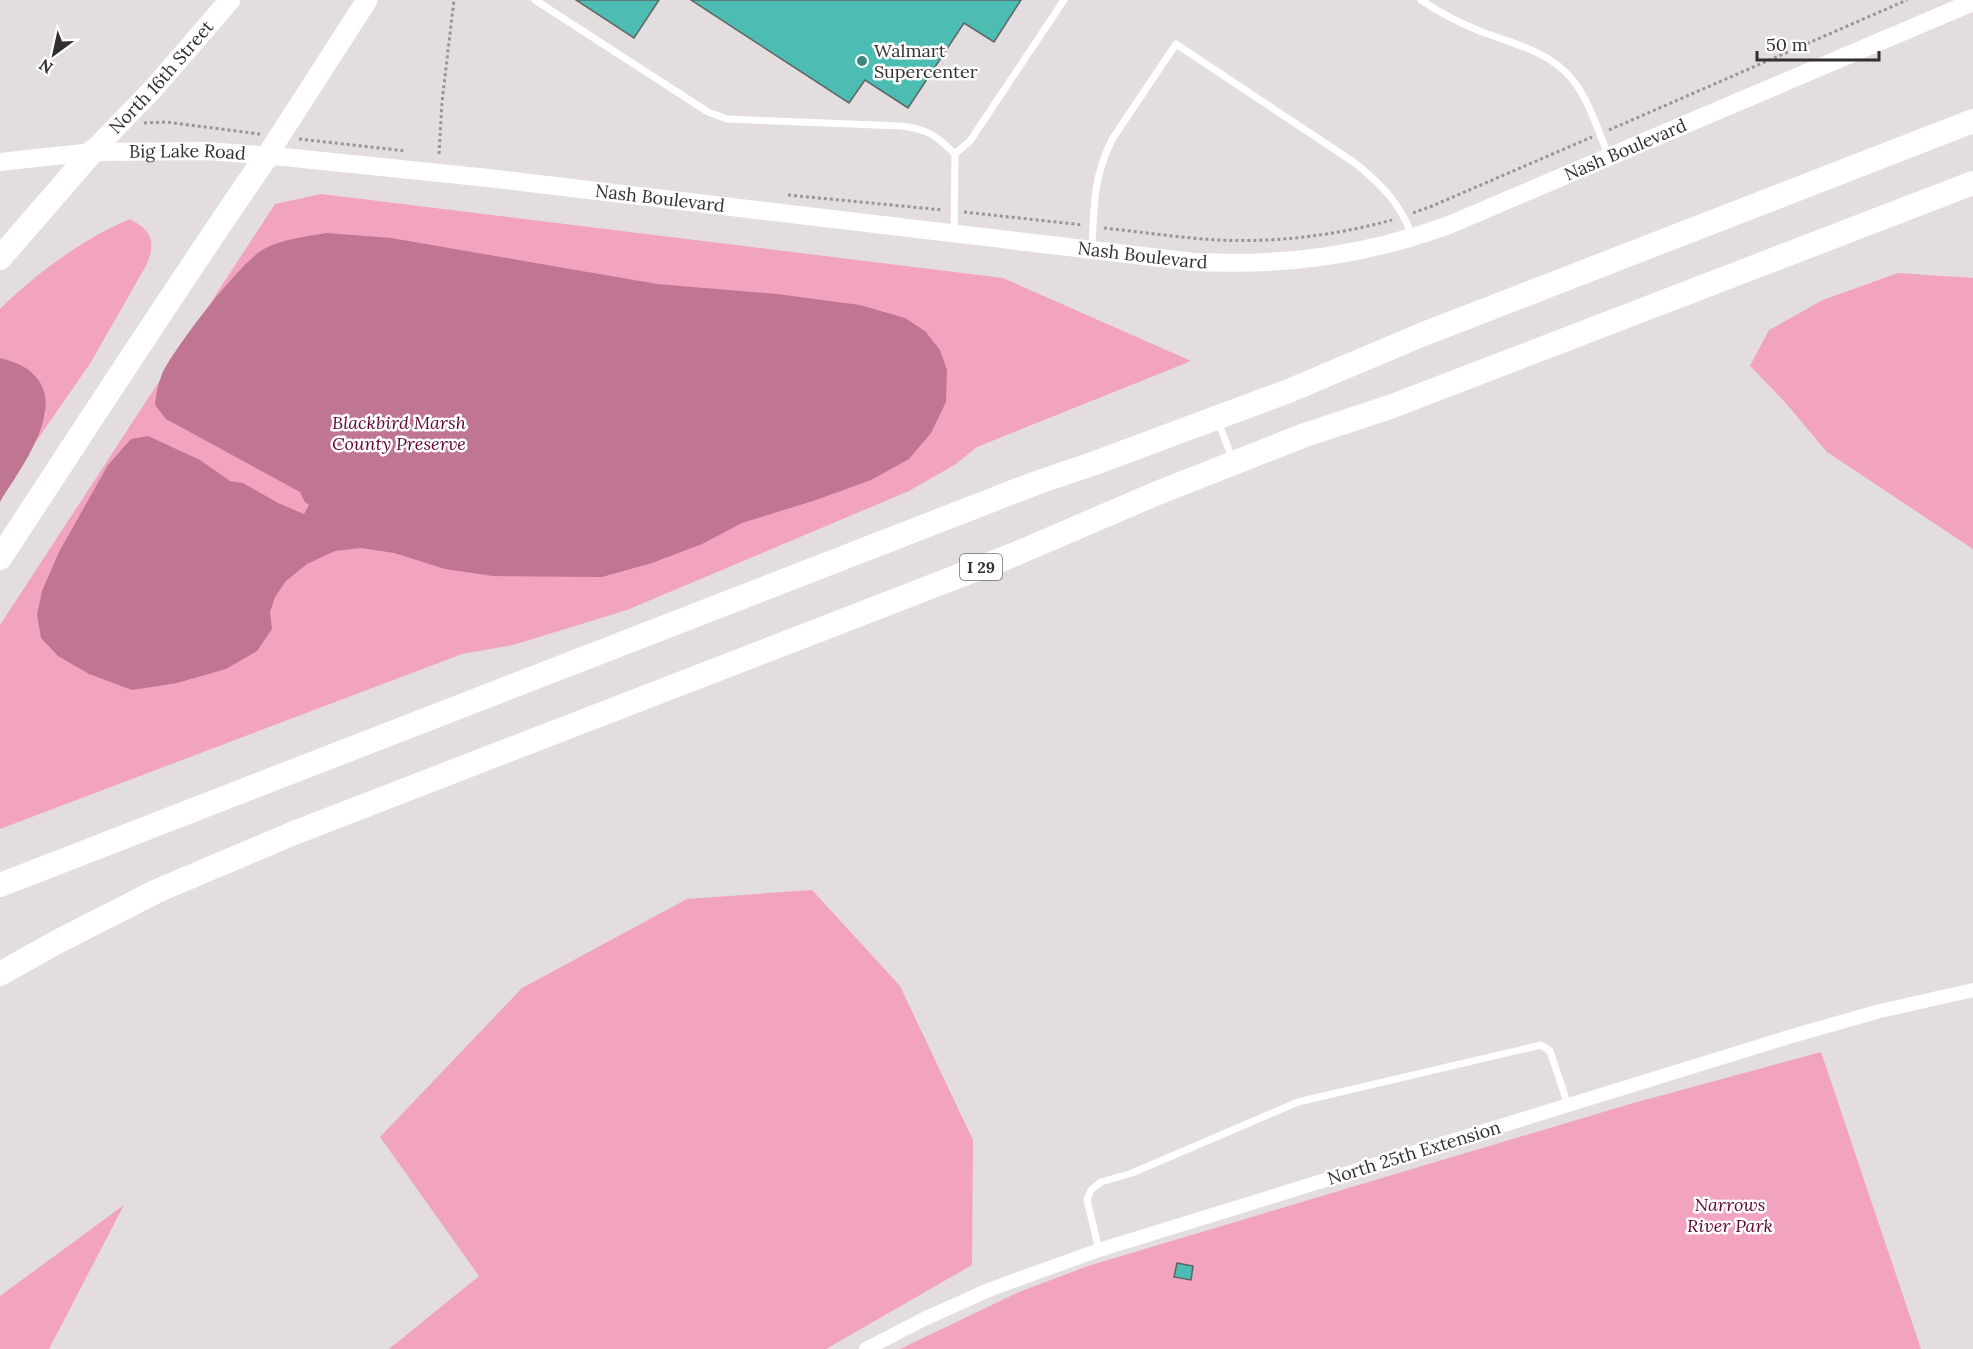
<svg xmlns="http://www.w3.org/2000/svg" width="1973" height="1349" font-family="Lora,serif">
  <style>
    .green { fill: #f1a3c0 }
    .water { fill: #c07592 }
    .building { fill: #4dbcb3; stroke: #5e6564; stroke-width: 1.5 }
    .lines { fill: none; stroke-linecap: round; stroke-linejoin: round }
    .path { stroke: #999495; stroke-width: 3; stroke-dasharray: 3 3; stroke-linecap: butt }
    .lane { stroke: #fff; stroke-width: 7 }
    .street { stroke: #fff; stroke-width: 14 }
    .secondary { stroke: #fff; stroke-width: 18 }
    .primary { stroke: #fff; stroke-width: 21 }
    .highway { stroke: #fff; stroke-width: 24 }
    .poi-dot { fill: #3f8680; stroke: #fff; stroke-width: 2 }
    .labels { text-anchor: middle; stroke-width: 5; stroke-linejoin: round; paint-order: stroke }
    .shield { fill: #fff; stroke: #706d6e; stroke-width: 1.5 }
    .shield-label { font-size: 16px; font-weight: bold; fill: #322f30 }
    .poi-label { font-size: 18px; fill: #322f30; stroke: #fff; text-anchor: start }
    .street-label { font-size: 18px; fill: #322f30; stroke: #fff }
    .park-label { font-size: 18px; font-style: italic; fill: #630337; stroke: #fff }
  </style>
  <rect width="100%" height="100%" fill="#e4dddf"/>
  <g class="green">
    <polygon points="321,194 1003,278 1191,361 977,447 956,464 909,491 627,610 513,645 462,654 0,829 0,625 275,204"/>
    <path d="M130,219C152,231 156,241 147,264L91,362L35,443L46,413L15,363L0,358V309C35,274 84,238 130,219Z"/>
    <polygon points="1898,273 1973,278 1973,549 1827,452 1784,401 1750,366 1769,330 1823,300"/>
    <polygon points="812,890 900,986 973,1140 972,1265 826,1349 389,1349 479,1276 380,1137 522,988 687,899"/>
    <polygon points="1821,1052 1921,1349 900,1349 1019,1292 1088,1266 1630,1104"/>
    <polygon points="124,1205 49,1349 0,1349 0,1296"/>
  </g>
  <g class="water">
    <path d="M326,233L391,238L657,284L777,294L860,305L905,318L925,331L940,350L947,370L946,402L931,433L909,459L871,480L816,500L742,523L702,544L652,563L602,577L493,576L445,569L394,553L361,548L335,551L307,564L286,581L275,597L270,612L272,629L257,651L226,669L177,683L132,690L89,674L58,656L41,638L37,615L42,591L59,552L108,465L131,439L148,436L200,460L230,481L243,483L278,503L304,514L309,505L305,502L300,492L166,419L155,405C156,395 158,384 162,374C174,348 240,262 264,249C283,239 305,237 326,233Z"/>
    <path d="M0,358C11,361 25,365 33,374C69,407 19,470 0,502Z"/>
  </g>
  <g class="building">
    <polygon points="576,0 659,0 634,38"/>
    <polygon points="691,0 1021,0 994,42 964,23 908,108 865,80 849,103"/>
    <polygon points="1177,1263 1193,1266 1191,1280 1174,1277"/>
  </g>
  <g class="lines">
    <g class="path">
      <polyline points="144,123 166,122 260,134"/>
      <polyline points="1609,130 1907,0"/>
      <polyline points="299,139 406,151"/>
      <polyline points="439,154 442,102 454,0"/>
      <polyline points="788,195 943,210"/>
      <polyline points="964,212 1083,225"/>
      <polyline points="1413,213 1432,206 1592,137"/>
      <path d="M1104,228C1142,232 1181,238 1219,240C1276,243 1337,235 1392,220"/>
    </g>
    <g class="lane">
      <path d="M535,0L708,112L727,119L901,126C927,129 936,135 955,154"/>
      <path d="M1421,0C1440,13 1460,23 1482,32C1512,43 1550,52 1571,78C1588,97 1599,133 1609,157"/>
      <polyline points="954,232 955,154 970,141 1064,0"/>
      <path d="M1092,248C1094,207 1093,176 1113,138L1176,44L1355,163C1382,185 1399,202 1412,235"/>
      <polyline points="1218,421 1232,458"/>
      <polyline points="1099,1250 1087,1200 1091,1190 1101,1182 1132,1173 1298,1102 1541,1045 1550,1051 1568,1105"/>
    </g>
    <polyline class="street" points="866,1349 924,1319 991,1289 1099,1250 1792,1036 1880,1011 1973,990"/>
    <path class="secondary" id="s1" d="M0,162L92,152L208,151L284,157L488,178L1194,262C1284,266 1364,256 1449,225L1973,2"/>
    <g class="primary">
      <path id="s2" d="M92,152L153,89L230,0"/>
      <polyline points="266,157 367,0"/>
    </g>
    <g class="highway">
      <polyline points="0,258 92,152"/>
      <path d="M0,558C88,424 175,289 266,157"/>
      <polyline points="0,885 1036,483 1095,463 1291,390 1421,335 1973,121"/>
      <polyline points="0,974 55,943 157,891 294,833 1013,555 1155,494 1305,435 1390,407 1973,183"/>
    </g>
  </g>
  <circle class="poi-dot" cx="862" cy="61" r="6"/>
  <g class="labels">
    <rect class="shield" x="960" y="554" width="42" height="26" rx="4.5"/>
    <g class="shield-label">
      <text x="981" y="573">I 29</text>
    </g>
    <g class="poi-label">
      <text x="874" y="57">Walmart<tspan x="874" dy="21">Supercenter</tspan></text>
    </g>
    <g class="street-label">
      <text dy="6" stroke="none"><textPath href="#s2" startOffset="102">North 16th Street</textPath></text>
      <text dy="6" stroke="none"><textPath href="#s1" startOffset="1652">Nash Boulevard</textPath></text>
      <text dy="6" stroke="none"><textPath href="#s1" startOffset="188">Big Lake Road</textPath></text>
      <text dy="6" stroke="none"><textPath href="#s1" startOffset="663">Nash Boulevard</textPath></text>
      <text dy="6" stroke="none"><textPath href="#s1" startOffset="1149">Nash Boulevard</textPath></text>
      <text transform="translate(1414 1153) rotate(-17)" y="6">North 25th Extension</text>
    </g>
    <g class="park-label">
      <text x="399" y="429">Blackbird Marsh<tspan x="399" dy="21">County Preserve</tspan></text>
      <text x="1730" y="1211">Narrows<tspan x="1730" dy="21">River Park</tspan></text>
    </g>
  </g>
  <g transform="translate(54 54) rotate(213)" stroke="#ffffff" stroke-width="4.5" paint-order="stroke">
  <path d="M0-4.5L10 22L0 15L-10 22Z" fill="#322f30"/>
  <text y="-9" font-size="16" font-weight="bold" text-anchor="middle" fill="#322f30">N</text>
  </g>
  <path d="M1757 51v9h122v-9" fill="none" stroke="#322f30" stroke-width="3"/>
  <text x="1766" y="51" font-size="18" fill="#322f30" stroke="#ffffff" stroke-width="4.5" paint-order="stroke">50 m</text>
</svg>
